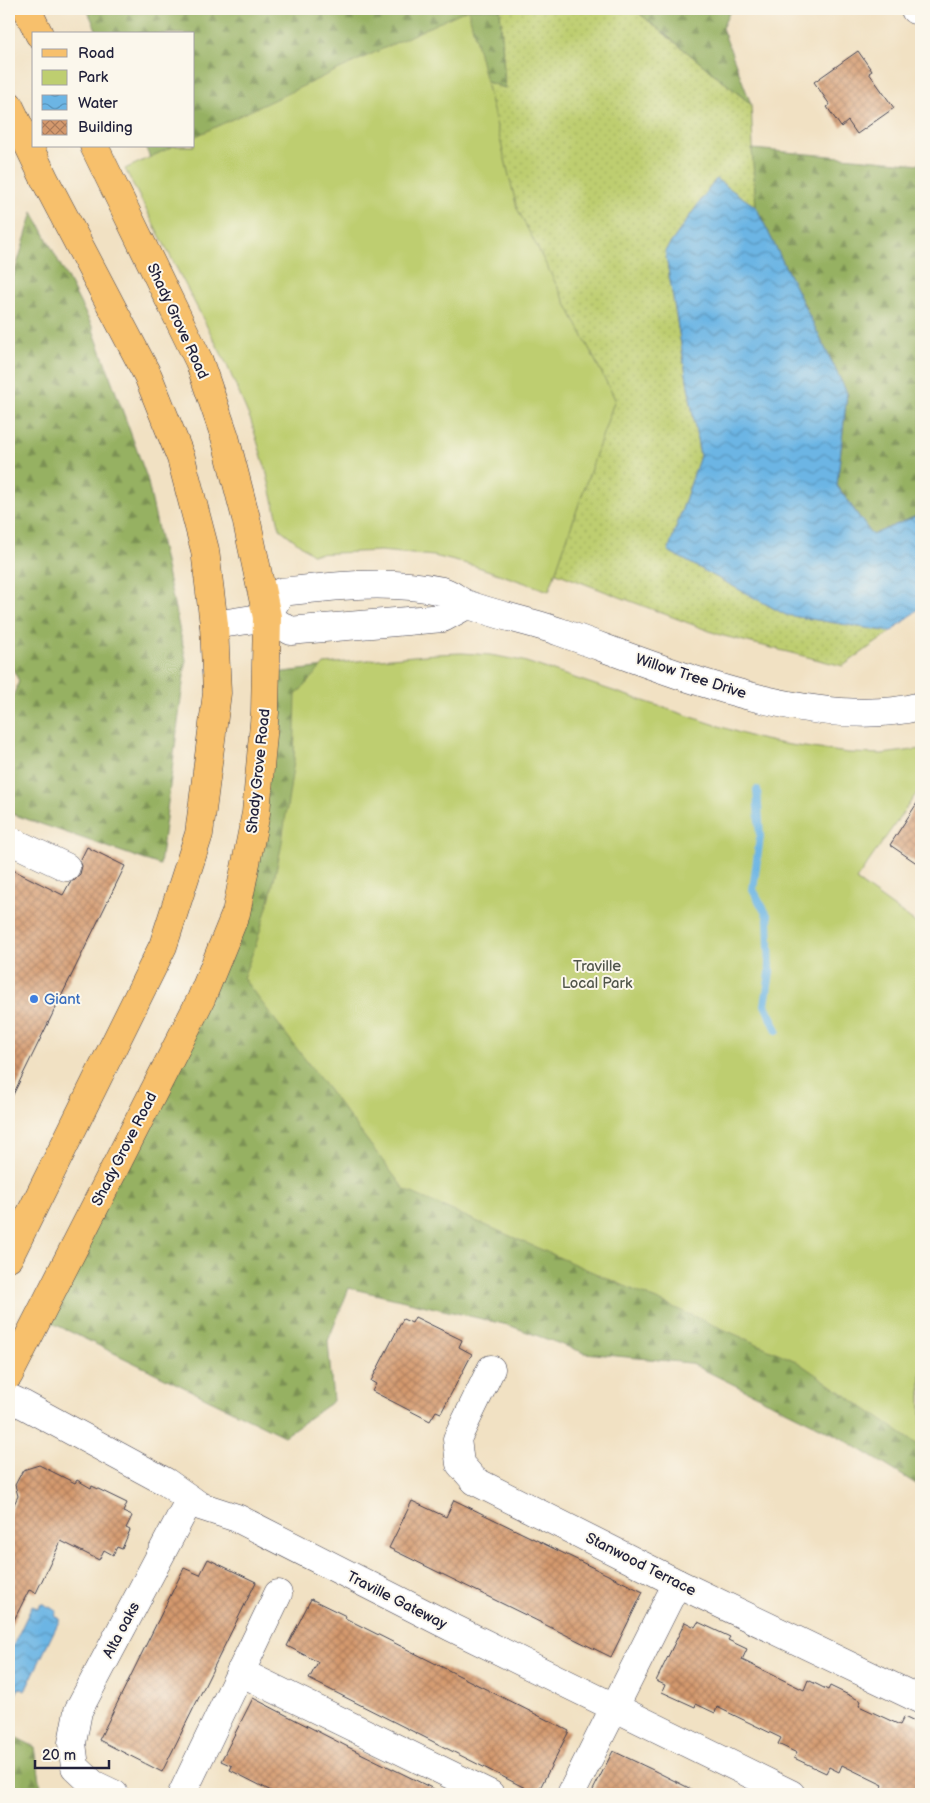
<svg xmlns="http://www.w3.org/2000/svg" width="930" height="1803" font-family="'Balsamiq Sans',sans-serif">
  <style>
    .grass { fill: url(#grass-dots); stroke: #707856 }
    .forest { fill: url(#forest-firs); stroke: #5c6a4e }
    .park { fill: #bece70; stroke: #707856 }
    .water { fill: url(#water-waves); stroke: #476c90 }
    .lines { fill: none; stroke-linecap: round; stroke-linejoin: round }
    .stream { stroke: #6cb5e4; stroke-width: 8 }
    .building { fill: url(#building-cross-hatch) }
    .minor-casing { stroke: #413f4f; stroke-width: 29 }
    .major-casing { stroke: #413f4f; stroke-width: 29 }
    .minor { stroke: #fff; stroke-width: 28 }
    .major { stroke: #f7c06c; stroke-width: 28 }
    .shop-dot { fill: #3f7fe0; stroke: #fbf7ec; stroke-width: 2 }
    .labels { text-anchor: middle; stroke-width: 4; stroke-linejoin: round; paint-order: stroke }
    .street-label { font-size: 15px; fill: #22223b; stroke: #fbf7ec }
    .park-label { font-size: 15px; fill: #51564b; stroke: #fbf7ec }
    .shop-label { font-size: 15px; fill: #366cbe; stroke: #fbf7ec; text-anchor: start }
  </style>
  <defs>
    <pattern id="grass-dots" width="8" height="8" patternUnits="userSpaceOnUse" patternTransform="scale(1.25)"><rect width="8" height="8" fill="#bece70"/><path d="M2 2h.1M6 6h.1" fill="none" stroke="#a3b162" stroke-width="1.8" stroke-linecap="round"/></pattern>
    <pattern id="forest-firs" width="22" height="20" patternUnits="userSpaceOnUse" patternTransform="scale(1.25)"><rect width="22" height="20" fill="#96b162"/><path d="M5 1l3.5 6h-7zM16 11l3.5 6h-7z" fill="#7a9052"/></pattern>
    <pattern id="water-waves" width="16" height="10" patternUnits="userSpaceOnUse" patternTransform="scale(1.25)"><rect width="16" height="10" fill="#6cb5e4"/><path d="M0 5q4-4 8 0t8 0" fill="none" stroke="#5893ba"/></pattern>
    <pattern id="building-cross-hatch" width="8" height="8" patternUnits="userSpaceOnUse" patternTransform="scale(1.25)"><rect width="8" height="8" fill="#d4996d"/><path d="M0 0l8 8M0 8l8-8" fill="none" stroke="#ac7c5b"/></pattern>
  </defs>
  <rect width="100%" height="100%" fill="#fbf7ec"/>
  <filter id="ink" filterUnits="userSpaceOnUse"><feTurbulence type="fractalNoise" baseFrequency=".02" numOctaves="2"/><feDisplacementMap in="SourceGraphic" scale="10" xChannelSelector="R" yChannelSelector="G"/><feConvolveMatrix kernelMatrix="1 2 1 2 8 2 1 2 1" color-interpolation-filters="sRGB"/></filter>
  <filter id="wash" filterUnits="userSpaceOnUse"><feTurbulence type="fractalNoise" baseFrequency=".0096" numOctaves="4" result="noise"/><feDisplacementMap in="SourceGraphic" scale="20" xChannelSelector="R" yChannelSelector="G"/><feGaussianBlur stdDeviation="1.12" result="paint"/><feColorMatrix in="noise" values="0 0 0 0 0 0 0 0 0 0 0 0 0 0 0 0 0 1.4 0 .05"/><feComposite in="paint" operator="in"/></filter>
  <g filter="url(#wash)">
    <rect width="100%" height="100%" fill="#f1e1c3"/>
    <polygon class="grass" points="500,9 634,9 751,104 756,207 716,179 665,251 700,456 668,551 786,615 891,632 843,666 720,635 538,566 399,52 505,88"/>
    <g class="forest">
      <polygon points="87,9 500,9 505,88 399,52 167,199 145,146 194,146 194,34 98,34"/>
      <polygon points="634,9 731,9 722,28 751,104"/>
      <polygon points="752,149 921,164 921,514 872,535 837,485 847,393 756,207"/>
      <polygon points="33,212 91,324 147,478 186,660 160,865 9,813 9,706 19,681 9,662 9,291"/>
      <polygon points="393,659 856,880 921,929 921,1487 840,1437 690,1363 585,1353 508,1325 349,1288 328,1341 333,1401 284,1436 38,1316 236,913 267,674"/>
      <polygon points="9,1734 35,1747 42,1794 9,1794"/>
    </g>
    <g class="park">
      <polygon points="468,9 517,208 615,399 549,591 475,566 434,556 380,551 312,554 280,529 266,470 251,421 226,363 125,169 174,146 194,146 194,137"/>
      <polygon points="462,653 490,655 523,661 755,738 783,744 848,753 882,754 921,749 921,787 856,880 921,927 921,1447 796,1361 405,1190 243,978 257,941 270,897 281,848 294,761 296,695 324,664 436,654"/>
    </g>
    <g class="water">
      <polygon points="716,179 756,207 847,393 837,486 872,535 921,514 921,607 891,632 786,615 668,551 700,456 665,251"/>
      <polygon points="41,1603 57,1611 55,1616 60,1619 25,1691 19,1688 16,1694 9,1691 9,1654 32,1606 38,1608"/>
    </g>
    <g class="lines">
      <polyline class="stream" points="757,790 760,837 753,890 768,917 770,973 765,1005 777,1030"/>
    </g>
    <g id="blocks">
      <g class="building">
        <polygon points="858,51 872,71 869,73 894,108 857,134 848,121 841,127 827,107 830,105 814,82"/>
        <polygon points="921,797 921,866 890,845"/>
        <polygon points="87,847 125,866 9,1103 9,868 63,895 70,882 75,880 80,874 82,866 80,861"/>
        <polygon points="415,1317 462,1340 459,1347 472,1354 441,1413 436,1411 430,1421 372,1391 376,1384 371,1381 403,1319 412,1323"/>
        <polygon points="39,1465 75,1483 77,1480 91,1488 92,1486 127,1503 123,1512 132,1516 126,1528 130,1530 122,1549 117,1547 113,1555 104,1550 99,1560 61,1541 36,1593 29,1590 9,1630 9,1515 18,1496 15,1485 23,1470"/>
        <polygon points="454,1500 643,1592 611,1657 389,1548 412,1501 446,1517"/>
        <polygon points="208,1559 256,1582 162,1772 99,1740 184,1568 200,1575"/>
        <polygon points="311,1599 346,1616 345,1618 569,1731 537,1794 309,1679 318,1662 287,1646"/>
        <polygon points="685,1622 695,1627 698,1622 730,1637 728,1640 747,1649 742,1660 804,1690 808,1680 828,1690 830,1686 861,1701 859,1706 900,1725 904,1717 921,1725 921,1794 892,1794 881,1789 883,1785 842,1765 839,1772 829,1767 826,1773 794,1758 797,1753 778,1744 781,1738 717,1707 715,1713 696,1704 695,1707 662,1692 665,1685 656,1681"/>
        <polygon points="253,1698 350,1748 444,1794 277,1794 230,1770 232,1766 221,1761"/>
        <polygon points="613,1751 651,1769 701,1794 591,1794"/>
      </g>
    </g>
  </g>
  <g filter="url(#ink)">
    <use href="#blocks" fill-opacity="0" stroke="#413f4f" stroke-width="1"/>
    <g class="lines">
      <defs>
        <g id="minor">
          <polyline points="915,10 915,9"/>
          <path d="M267,617L281,592C334,586 389,579 442,591C452,593 459,602 469,605C499,616 530,621 560,632C662,668 813,734 921,706"/>
          <polyline points="214,625 267,617 291,631 300,630 443,618 467,605"/>
          <polyline points="9,840 66,867"/>
          <polyline points="491,1369 457,1439 460,1464 475,1481 677,1583 921,1700"/>
          <polyline points="9,1398 24,1405 166,1482 200,1506 237,1518 451,1627 791,1794"/>
          <polyline points="240,1672 490,1794"/>
          <polyline points="114,1794 93,1784 75,1767 72,1743 78,1711 190,1499"/>
          <polyline points="182,1794 278,1594"/>
          <polyline points="571,1794 677,1583"/>
        </g>
        <g id="major">
          <polyline points="27,9 39,34"/>
          <polyline points="9,105 45,180 148,376 181,458 205,550 214,625 217,693 199,834 163,946 9,1257"/>
          <polyline points="9,1375 201,999 236,913 256,813 265,712 267,617 246,518 225,437 199,361 94,146"/>
        </g>
      </defs>
      <use href="#minor" class="minor-casing"/>
      <use href="#major" class="major-casing"/>
      <use href="#minor" class="minor"/>
      <use href="#major" class="major"/>
    </g>
  </g>
  <circle class="shop-dot" cx="34" cy="999" r="5"/>
  <g class="labels">
    <g class="street-label">
      <text transform="translate(178 321) rotate(65)" y="5">Shady Grove Road</text>
      <text transform="translate(691 676) rotate(18)" y="5">Willow Tree Drive</text>
      <text transform="translate(258 771) rotate(-84)" y="5">Shady Grove Road</text>
      <text transform="translate(124 1149) rotate(-63)" y="5">Shady Grove Road</text>
      <text transform="translate(641 1564) rotate(27)" y="5">Stanwood Terrace</text>
      <text transform="translate(397 1600) rotate(27)" y="5">Traville Gateway</text>
      <text transform="translate(121 1630) rotate(-62)" y="5">Alta oaks</text>
    </g>
    <g class="park-label">
      <text x="597" y="971">Traville<tspan x="597" dy="17">Local Park</tspan></text>
    </g>
    <g class="shop-label">
      <text x="44" y="1004">Giant</text>
    </g>
  </g>
  <rect width="930" height="1803" fill="none" stroke="#fbf7ec" stroke-width="30"/>
  <rect x="32" y="32" width="162" height="115" fill="#fbf7ec" stroke="#a4a2a5"/>
  <rect x="42" y="49" width="25" height="8" fill="#f7c06c" stroke="#a4a2a5"/>
  <text x="78" y="58" font-size="15" fill="#22223b">Road</text>
  <rect x="42" y="70" width="25" height="15" fill="#bece70" stroke="#a4a2a5"/>
  <text x="78" y="82" font-size="15" fill="#22223b">Park</text>
  <rect x="42" y="95" width="25" height="15" fill="url(#water-waves)" stroke="#a4a2a5"/>
  <text x="78" y="108" font-size="15" fill="#22223b">Water</text>
  <rect x="42" y="120" width="25" height="15" fill="url(#building-cross-hatch)" stroke="#a4a2a5"/>
  <text x="78" y="132" font-size="15" fill="#22223b">Building</text>
  <path d="M35 1760v8h74v-8" fill="none" stroke="#22223b" stroke-width="2.5"/>
  <text x="42" y="1760" font-size="15" fill="#22223b" stroke="#fbf7ec" stroke-width="4" paint-order="stroke">20 m</text>
</svg>
